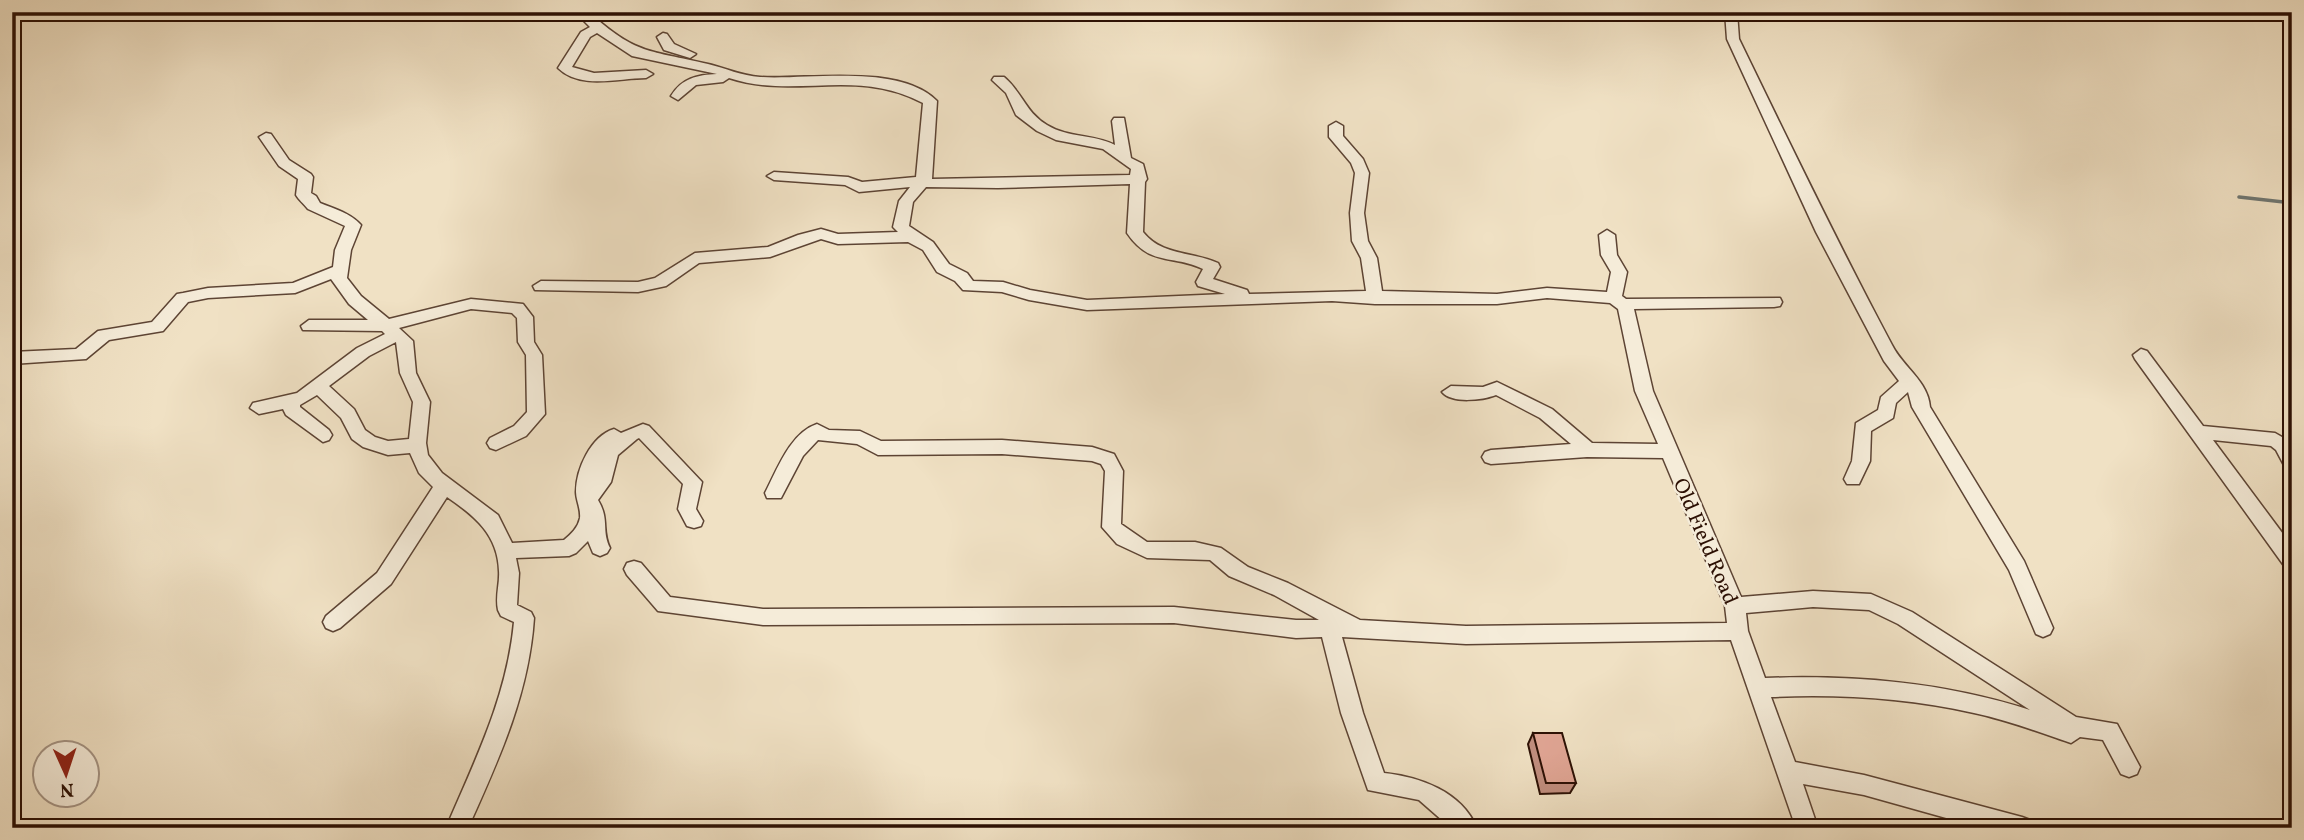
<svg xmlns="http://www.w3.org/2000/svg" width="2304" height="840" font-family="Vollkorn,serif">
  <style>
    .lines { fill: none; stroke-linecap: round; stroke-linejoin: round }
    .stream { stroke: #707772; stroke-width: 3.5 }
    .minor-casing { stroke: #5d4434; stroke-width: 3 }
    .minor { fill: #f5ecd9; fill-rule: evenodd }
    .wall { fill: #c18e7f; stroke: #2c1004; stroke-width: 2 }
    .building { fill: #e0a594; stroke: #2c1004; stroke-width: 2 }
    .labels { text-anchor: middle; stroke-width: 5; stroke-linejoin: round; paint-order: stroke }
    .street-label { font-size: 21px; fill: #2c1004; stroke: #f5ecd9 }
  </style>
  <rect width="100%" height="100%" fill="#f0e1c4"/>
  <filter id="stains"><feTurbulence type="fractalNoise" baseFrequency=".00286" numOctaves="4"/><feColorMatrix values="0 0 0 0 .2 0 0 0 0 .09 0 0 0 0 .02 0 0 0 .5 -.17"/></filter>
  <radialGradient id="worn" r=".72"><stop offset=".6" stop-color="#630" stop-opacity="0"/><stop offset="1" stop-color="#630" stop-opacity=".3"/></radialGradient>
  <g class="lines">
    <polyline class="stream" points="2239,197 2292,203"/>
    <defs>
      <g id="minor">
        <path d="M575,12H589C636,55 649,50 708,64C725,68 742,76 760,77C809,80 899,63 937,101L932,179L1130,175L1131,169L1103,149L1056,140L1037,131L1016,115L1006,93L992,80L994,77H1004C1022,92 1026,113 1047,125C1068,138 1094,134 1115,145L1112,121L1114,118H1124L1131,158L1143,164L1147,179L1145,182L1143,232C1162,256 1191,251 1218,263L1220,267L1213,279L1247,290L1249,294L1366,291L1361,258L1352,241L1350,213L1355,173L1351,163L1329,137V126L1336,122L1343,126V136L1363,159L1369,173L1364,213L1368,241L1377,258L1382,291L1497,294L1547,288L1607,292L1611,272L1601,255L1599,235L1607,230L1615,235L1617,255L1627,272L1622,296L1626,299L1780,298L1782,302L1780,306L1774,307L1634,309L1653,391L1741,597L1813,591L1871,594L1912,612L2076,717L2117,724L2140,767L2137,774L2129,777L2121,774L2103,740L2080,737L2071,743C2039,732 2007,720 1974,713C1907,698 1840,694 1771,697L1795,762L1864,775L2022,817L2030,820L2033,828H1982L1864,795L1803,784L1818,828H1796L1731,640L1466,644L1342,637L1363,713L1384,773C1420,777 1461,791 1477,828H1451L1419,800L1368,790L1341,713L1322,637L1296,638L1174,623L763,625L658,611L627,575L624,569L627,563L634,561L641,563L670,597L763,609L1174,607L1296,620H1319L1274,595L1229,576L1210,560L1147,558L1117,544L1102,527L1105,471L1101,464L1092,461L1002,454L878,455L857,444L818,440L803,456L781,498H767L765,493C777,470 790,433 817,424L829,430L860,431L881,441L1002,440L1092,447L1114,454L1123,471L1121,524L1147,542H1195L1221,548L1248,567L1288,583L1360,620L1466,626L1727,623L1725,606L1663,458L1587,457L1491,464L1485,462L1482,457L1485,452L1491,450L1571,444L1540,418L1496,395C1483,400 1452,404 1442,392L1451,386L1483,387L1497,382L1552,409L1592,443L1658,444L1635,391L1618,309L1610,303L1547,298L1497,304H1375L1332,301L1087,310L1029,300L1002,292L963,290L955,281L937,272L923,250L908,242L838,244L821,239L770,257L699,263L666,286L638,292L535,290L533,286L541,281L638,282L655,278L695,253L768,247L798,235L821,229L838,234L898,232L893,227L899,201L910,187L859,192L845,185L774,180L767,176L774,172L848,177L862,182L916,177L923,103C855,67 796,100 729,78L723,82L696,85L678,100L671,96C682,78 697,75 717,74L632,56L597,33L590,37L572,67L594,73L646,70L653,74L646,78C619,78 580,90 558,68L581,32L590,27ZM1130,184L1127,233C1150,267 1172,254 1203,269L1196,282L1198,286L1225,294L1087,300L1030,290L1003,282L973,281L967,273L949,264L933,242L909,226L913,202L926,187L998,188ZM1813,607L1869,610L1898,624L2030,710C1943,682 1855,675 1765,678L1748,631L1746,613Z"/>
        <path d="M1725,12H1737L1739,39C1789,142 1838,244 1892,345C1903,367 1928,381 1930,407L2024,561L2053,628L2050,634L2043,637L2036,634L2009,570L1912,407L1908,392L1896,403L1893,418L1871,431L1870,461L1859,484H1847L1844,479L1852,461L1856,423L1878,410L1881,397L1899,381L1884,361L1816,232L1727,39Z"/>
        <polygon points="663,33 667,34 674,44 696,54 690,58 664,50 657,37"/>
        <path d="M266,133L271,134L289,160L311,174L313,177L311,193L316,196L320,203C335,209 350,213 361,225L351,250L347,278L361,296L389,319L471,299L523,304L533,317L534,342L542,355L545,414L526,436L496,450L490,448L487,443L490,438L514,426L527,412L526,355L518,342L517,318L512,313L471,309L399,328L413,341L416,373L430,402L426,443L428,455L442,473L498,515L512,543L564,540C571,534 578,528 580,518C581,509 576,500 576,492C576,469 591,436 614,429L621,433L643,424L649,426L702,482L696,509L703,521L701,526L694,528L687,526L678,509L683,484L639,438L637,439L618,455L611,482L598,500C610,520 601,530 610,548L607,553L600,556L593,553L588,541L576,553L569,556L516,558L519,573L517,605L531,612L534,618C529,694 499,759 468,828H446C475,760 507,697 514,622L501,616L498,610C495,596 500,584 499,571C498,535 475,516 447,497L391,584L340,628L333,631L326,628L323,622L326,616L377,573L433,487L419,473L410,453L388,455L363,447L352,439L341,418L317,395L300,405V407L329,430L332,435L329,440L323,442L286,415L283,409L259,414L250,408L253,403L297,393L357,348L385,334L382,331L303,330L301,326L309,320H368L349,304L331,279L295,293L208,298L188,302L163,331L109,340L86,359L12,364V352L76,349L98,331L152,322L177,294L183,293L208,288L293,283L333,267L335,250L345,226L308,209C303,203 299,200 296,195L298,179L279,166L259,137ZM396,342L400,373L413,402L409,439L388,441L375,437L365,430L354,409L329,386L369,356Z"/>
        <polygon points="2141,349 2147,351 2203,426 2275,433 2289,441 2292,471 2286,469 2276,450 2271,446 2213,440 2292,546 2292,569 2285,567 2135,359 2133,355"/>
      </g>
    </defs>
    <use href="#minor" class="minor-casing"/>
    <use href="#minor" class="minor"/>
  </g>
  <polygon class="wall" points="1533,733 1576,783 1570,793 1540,794 1528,744"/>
  <polygon class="building" points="1533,733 1562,733 1576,783 1546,783"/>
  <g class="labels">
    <g class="street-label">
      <text transform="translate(1706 541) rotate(67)" y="7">Old Field Road</text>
    </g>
  </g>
  <rect width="2304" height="840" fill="none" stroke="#f0e1c4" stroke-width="42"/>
  <rect x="14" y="14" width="2276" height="812" fill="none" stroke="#2c1004" stroke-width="3.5"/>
  <rect x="21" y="21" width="2262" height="798" fill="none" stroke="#2c1004" stroke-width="2"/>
  <g transform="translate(66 774) rotate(177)"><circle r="33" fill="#f5ecd9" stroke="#a59484" stroke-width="2"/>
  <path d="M0-5L12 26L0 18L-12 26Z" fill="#8f2418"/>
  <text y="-10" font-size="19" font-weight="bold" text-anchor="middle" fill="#2c1004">N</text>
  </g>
  <rect width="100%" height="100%" filter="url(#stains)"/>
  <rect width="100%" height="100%" fill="url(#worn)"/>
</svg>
